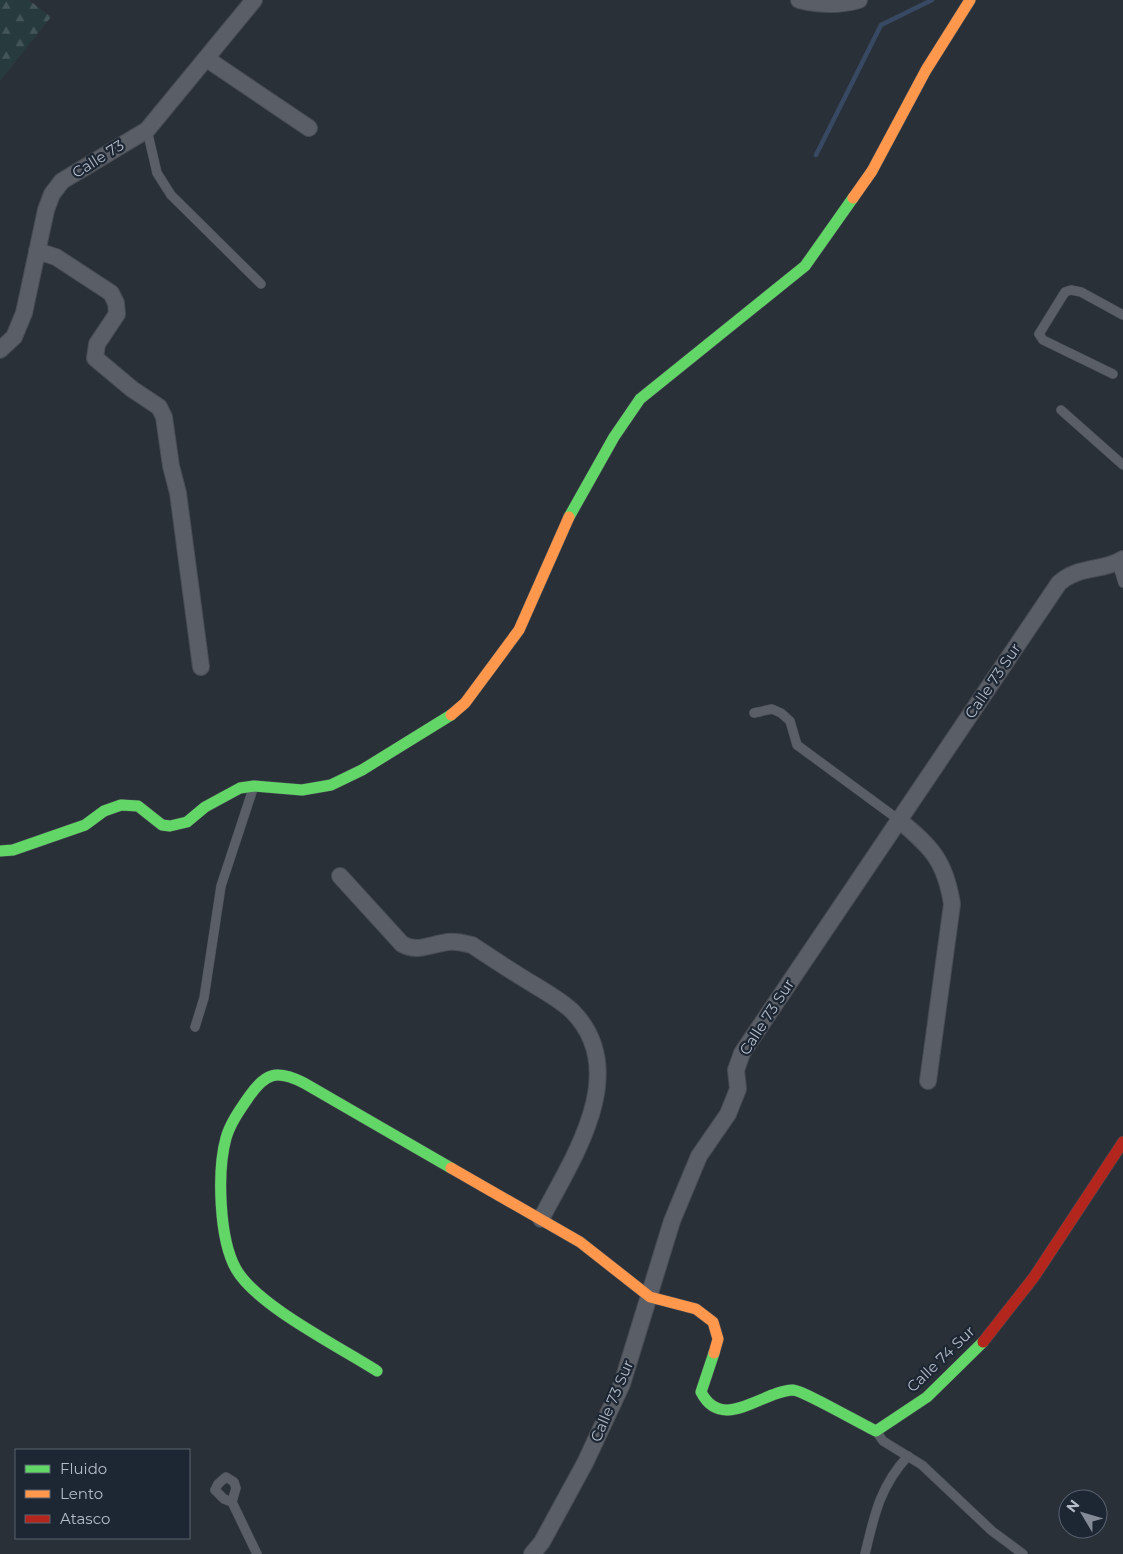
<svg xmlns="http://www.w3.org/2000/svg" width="1123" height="1554" font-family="Montserrat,sans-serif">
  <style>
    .forest { fill: url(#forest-firs) }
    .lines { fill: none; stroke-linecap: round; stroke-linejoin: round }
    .stream { stroke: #384963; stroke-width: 4.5 }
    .lane-casing { stroke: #484c53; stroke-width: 10 }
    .street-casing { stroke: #484c53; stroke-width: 18 }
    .fast-casing { stroke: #484c53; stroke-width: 12 }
    .slow-casing { stroke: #484c53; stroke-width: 12 }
    .jam-casing { stroke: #484c53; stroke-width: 12 }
    .lane { stroke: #5a5e66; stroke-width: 9 }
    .street { stroke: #5a5e66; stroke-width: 16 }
    .fast { stroke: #63d668; stroke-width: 11 }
    .slow { stroke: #ff974d; stroke-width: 11 }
    .jam { stroke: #b3261e; stroke-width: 11 }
    .labels { text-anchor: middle; stroke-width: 4.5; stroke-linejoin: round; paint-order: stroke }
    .street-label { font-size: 15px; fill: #b4bcc9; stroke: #1d2633 }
  </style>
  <defs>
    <pattern id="forest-firs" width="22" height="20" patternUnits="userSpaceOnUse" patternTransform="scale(1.25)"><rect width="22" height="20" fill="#273a3e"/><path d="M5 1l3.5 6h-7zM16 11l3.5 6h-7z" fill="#445559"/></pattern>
  </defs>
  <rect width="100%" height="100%" fill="#2a3038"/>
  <polygon class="forest" points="0,0 29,0 51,17 0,81"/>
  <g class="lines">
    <polyline class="stream" points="816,155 881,25 932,0"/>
    <defs>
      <g id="lane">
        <polyline points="147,130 157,173 171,195 261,284"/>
        <polyline points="1113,374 1043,340 1039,334 1065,292 1071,290 1081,292 1123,315"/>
        <polyline points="1061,410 1123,465"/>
        <polyline points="1117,563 1123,583"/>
        <polyline points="754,713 772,709 781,713 790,721 797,745 899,820"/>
        <polyline points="195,1027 204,998 221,886 253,789"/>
        <polyline points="876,1431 883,1441 922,1465 992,1531 1023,1554"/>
        <polyline points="232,1502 224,1499 215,1490 218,1484 226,1477 234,1482 236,1488 232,1502 257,1554"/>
        <path d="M865,1554C874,1516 880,1486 908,1456"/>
      </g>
      <g id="street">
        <path d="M799,0C819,5 839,6 859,0"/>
        <polyline points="207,59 309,128"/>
        <polyline points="37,251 56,257 111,293 116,303 117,314 97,344 95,358 132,389 159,407 164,417 171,466 178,493 201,667"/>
        <polyline points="0,350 14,337 24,313 46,210 52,194 62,181 147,130 254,0"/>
        <path d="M899,820C931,847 945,860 952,904L928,1081"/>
        <path d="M340,876L402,944C417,953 431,944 448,942C456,941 464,943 472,945C493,959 514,973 536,986C549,994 563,1002 573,1012C632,1073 571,1161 541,1219"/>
        <path d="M532,1554L542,1542L585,1463L622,1384L672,1221L699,1156L728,1114L738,1089L736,1070L742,1053L1059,583C1080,565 1102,572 1123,559"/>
      </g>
      <g id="fast">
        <polyline points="569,517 614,437 640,399 805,266 853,198"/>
        <polyline points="0,851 13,850 85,825 104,811 121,805 138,806 162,825 170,826 187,822 205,807 240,788 254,786 302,790 331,785 362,770 451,715"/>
        <path d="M714,1353L701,1392C722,1433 762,1391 793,1390C802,1390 863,1425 876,1431L927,1397L983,1342"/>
        <path d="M377,1371C340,1347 257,1306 236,1269C219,1239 217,1171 226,1138C230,1124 239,1111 248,1098C265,1073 276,1069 304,1083L451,1168"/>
      </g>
      <g id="slow">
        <polyline points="853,198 872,171 926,70 970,0"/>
        <polyline points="451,715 465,703 519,630 569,517"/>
        <polyline points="451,1168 580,1242 650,1297 696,1309 713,1322 718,1339 714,1353"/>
      </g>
      <polyline id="jam" points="983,1342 1034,1277 1123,1142"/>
    </defs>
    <use href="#lane" class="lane-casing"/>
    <use href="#street" class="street-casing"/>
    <use href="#fast" class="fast-casing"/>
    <use href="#slow" class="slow-casing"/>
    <use href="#jam" class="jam-casing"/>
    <use href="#lane" class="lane"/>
    <use href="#street" class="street"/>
    <use href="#fast" class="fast"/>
    <use href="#slow" class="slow"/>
    <use href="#jam" class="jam"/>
  </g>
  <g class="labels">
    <g class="street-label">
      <text transform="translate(98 159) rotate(-32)" y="5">Calle 73</text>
      <text transform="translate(993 681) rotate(-56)" y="5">Calle 73 Sur</text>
      <text transform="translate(767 1017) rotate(-57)" y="5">Calle 73 Sur</text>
      <text transform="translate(941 1359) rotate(-44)" y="5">Calle 74 Sur</text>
      <text transform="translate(612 1401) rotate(-67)" y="5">Calle 73 Sur</text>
    </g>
  </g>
  <rect x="15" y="1449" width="175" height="90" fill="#1d2633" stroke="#59626f"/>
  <rect x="25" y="1465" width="25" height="8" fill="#63d668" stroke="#59626f"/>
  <text x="60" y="1474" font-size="15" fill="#b4bcc9">Fluido</text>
  <rect x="25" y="1490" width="25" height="8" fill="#ff974d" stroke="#59626f"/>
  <text x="60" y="1499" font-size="15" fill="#b4bcc9">Lento</text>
  <rect x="25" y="1515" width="25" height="8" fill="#b3261e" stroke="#59626f"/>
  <text x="60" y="1524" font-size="15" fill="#b4bcc9">Atasco</text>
  <g transform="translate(1083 1514) rotate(308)"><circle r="24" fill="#1d2633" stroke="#59626f"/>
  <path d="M0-4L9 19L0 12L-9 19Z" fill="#848b96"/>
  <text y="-8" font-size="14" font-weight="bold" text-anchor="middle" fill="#b4bcc9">N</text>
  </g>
</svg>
